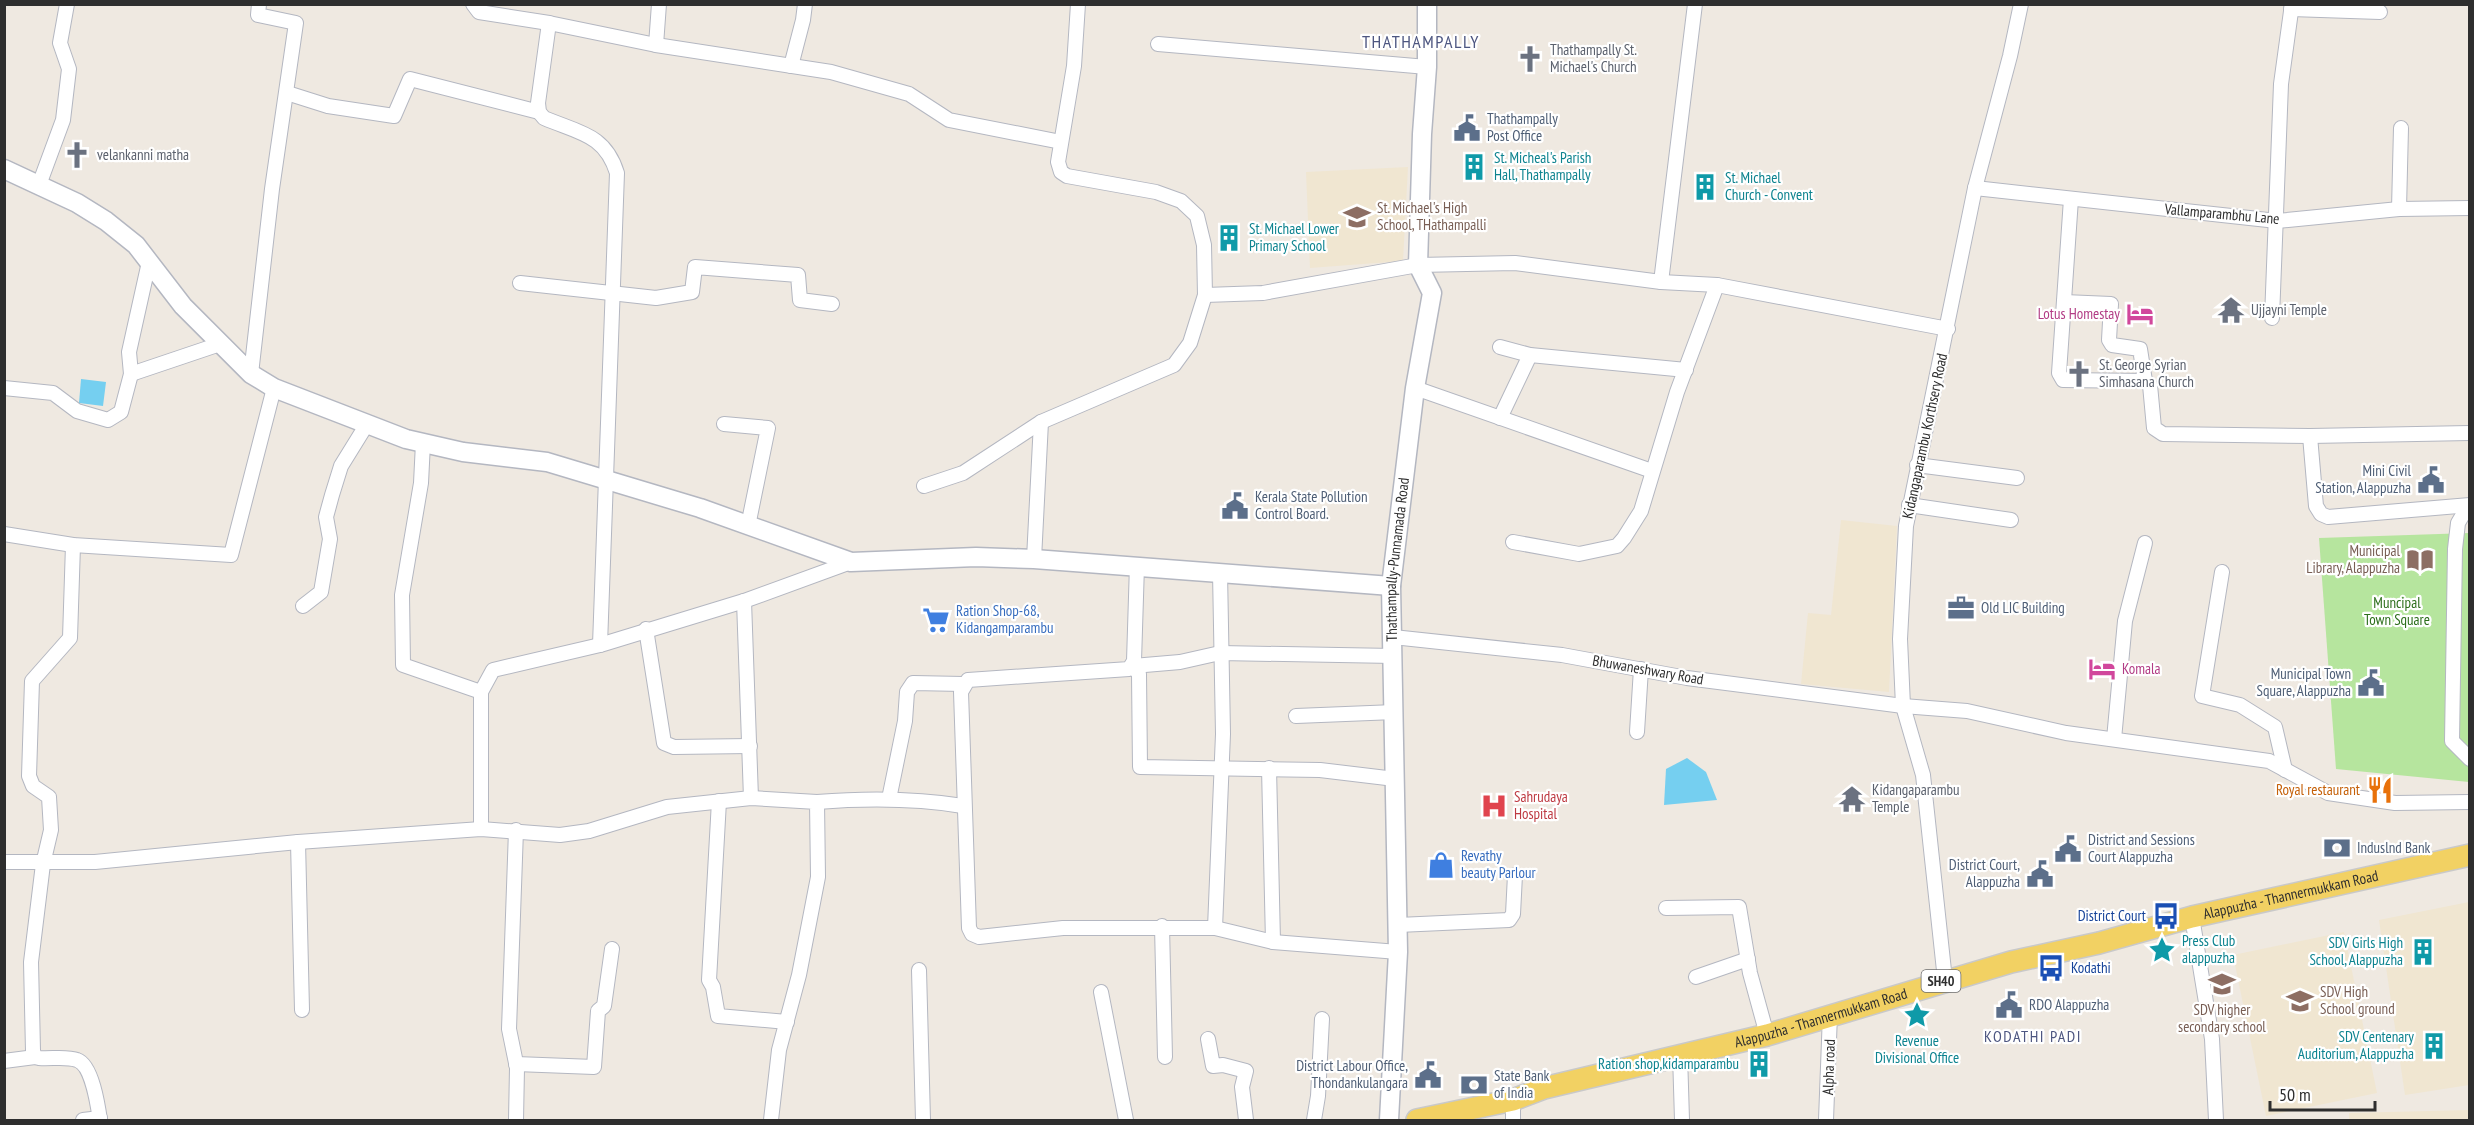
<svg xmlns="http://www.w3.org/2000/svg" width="2474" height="1125" font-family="'PT Sans Narrow',sans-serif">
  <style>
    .education { fill: #f0e6d1 }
    .green { fill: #b6e59e }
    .water { fill: #75cff0 }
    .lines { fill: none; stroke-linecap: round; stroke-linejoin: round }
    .street-casing { stroke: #b4b7c1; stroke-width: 16 }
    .secondary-casing { stroke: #b4b7c1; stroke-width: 21 }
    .primary-casing { stroke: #c9c9c9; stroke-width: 24 }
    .street { stroke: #fff; stroke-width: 14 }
    .secondary { stroke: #fff; stroke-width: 18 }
    .primary { stroke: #f2d163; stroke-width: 21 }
    .labels { text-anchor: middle; stroke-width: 4.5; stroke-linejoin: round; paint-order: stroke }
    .shield { fill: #fff; stroke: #6d6d6d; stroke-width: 1.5 }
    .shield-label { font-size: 14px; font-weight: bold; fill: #2e2e2e }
    .worship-label { font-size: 15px; fill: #5b616d; stroke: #fff; text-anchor: start }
    .service-label { font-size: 15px; fill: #4e5e75; stroke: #fff; text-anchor: start }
    .culture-label { font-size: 15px; fill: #0d838f; stroke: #fff; text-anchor: start }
    .education-label { font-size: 15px; fill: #785e54; stroke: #fff; text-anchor: start }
    .street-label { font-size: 15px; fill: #2e2e2e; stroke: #fff }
    .hotel-label { font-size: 15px; fill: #b23c85; stroke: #fff; text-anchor: end }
    .park-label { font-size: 15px; fill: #2c6e1b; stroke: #fff }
    .shop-label { font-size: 15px; fill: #366cbe; stroke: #fff; text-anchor: start }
    .food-label { font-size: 15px; fill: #c56008; stroke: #fff; text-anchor: end }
    .health-label { font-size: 15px; fill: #be3a42; stroke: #fff; text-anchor: start }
    .transit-label { font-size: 15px; fill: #164399; stroke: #fff; text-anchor: end }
    .neighbourhood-label { font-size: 16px; letter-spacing: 1.5px; fill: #4d5680; stroke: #fff }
    .quarter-label { font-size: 18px; letter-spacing: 1.5px; fill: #4d5680; stroke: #fff }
  </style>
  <rect width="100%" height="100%" fill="#efe9e1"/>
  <g class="education">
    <polygon points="1408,167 1403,261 1310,268 1306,172"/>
    <polygon points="1841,520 1897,526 1889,692 1801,684 1808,613 1831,615"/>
    <polygon points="2469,902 2469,1085 2405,1095 2379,920"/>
    <polygon points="2344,932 2377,1093 2266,1116 2233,955"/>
    <polygon points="2469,1110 2469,1120 2349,1120 2349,1113"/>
  </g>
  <polygon class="green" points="2469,533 2469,782 2336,769 2319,538"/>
  <g class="water">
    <polygon points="81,379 106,382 103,406 79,403"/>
    <polygon points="1687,758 1706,772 1717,800 1664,805 1666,769"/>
  </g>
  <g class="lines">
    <defs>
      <g id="street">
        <polyline points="473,4 479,12 549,23 656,45 831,72 909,94 949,120 1061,142"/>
        <polyline points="2291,9 2380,12"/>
        <path d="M549,23L538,103L539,112L544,118C579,133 605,134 617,173L600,645"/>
        <polyline points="1158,44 1427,67"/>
        <polyline points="656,45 659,4"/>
        <polyline points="791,66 803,20 805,4"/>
        <polyline points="287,93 328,106 394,116 410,79 539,112"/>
        <polyline points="39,185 63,120 69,69 60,43 67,4"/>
        <polyline points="1975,188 2277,221 2399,209 2470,208"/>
        <polyline points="2071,199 2059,373 2063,380 2145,381 2150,385 2154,428 2163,434 2310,436 2470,433"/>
        <polyline points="2399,209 2401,128"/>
        <polyline points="1661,282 1695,4"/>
        <polyline points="520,283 656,298 692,292 695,267 798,275 800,300 832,304"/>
        <polyline points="1205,295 1263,293 1418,265 1515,263 1661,282 1717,285 1948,329"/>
        <polyline points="2064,302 2111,304 2109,340 2112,345 2140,349 2145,381"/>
        <polyline points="2272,318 2281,84 2292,4"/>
        <polyline points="1500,347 1530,355 1686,370"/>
        <polyline points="131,374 220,344"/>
        <polyline points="251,374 272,189 296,23 258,15 259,4"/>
        <polyline points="4,388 53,393 77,411 108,420 121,412 131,374 129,352 149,262"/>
        <polyline points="1415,388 1652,471"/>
        <polyline points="1500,418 1530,355"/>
        <polyline points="724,424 768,428 748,526"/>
        <polyline points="2310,436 2316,506 2321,514 2328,517 2470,505"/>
        <polyline points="423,443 421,483 402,595 403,665 481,692"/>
        <polyline points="1917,465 2017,478"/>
        <polyline points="924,486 963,473 1041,422 1174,365 1190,343 1205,295 1204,245 1197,216 1181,201 1156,192 1067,176 1061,172 1058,162 1074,66 1078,4"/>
        <polyline points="1909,505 2011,520"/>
        <polyline points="2468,506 2458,523 2455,549 2452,741 2470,759"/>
        <polyline points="4,534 73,545 231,555 274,388"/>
        <polyline points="1513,542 1579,554 1617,546 1624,538 1641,511 1677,392 1717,285"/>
        <path d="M73,545L70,638L32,681L29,776L33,786L49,797L51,830L43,864L31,962L33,1051L35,1057L39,1058C51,1059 67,1056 77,1060C92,1065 98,1106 100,1120"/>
        <polyline points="1034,559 1041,422"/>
        <polyline points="1137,565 1134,661 1129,669 968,680 961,692 969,928 972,934 979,937 1063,928 1215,928 1273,942 1398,952"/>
        <polyline points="2222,572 2202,696 2240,705 2275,727 2285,770"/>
        <polyline points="744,601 751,798"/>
        <polyline points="303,606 321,592 330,539 326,517 332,495 341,466 367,424"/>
        <polyline points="646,629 664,743 674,747 750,746"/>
        <polyline points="1393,637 1562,655 1687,678 1903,706 1967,711 2066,733 2269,761 2328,793 2395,803 2470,802"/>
        <polyline points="1133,666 1139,674 1140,767 1320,770 1395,779"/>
        <polyline points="1133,666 1180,662 1220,653 1394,656"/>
        <polyline points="1296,716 1395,712"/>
        <polyline points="1637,732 1641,669"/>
        <polyline points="2114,739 2125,621 2145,543"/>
        <polyline points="1269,768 1273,942"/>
        <polyline points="889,799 905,721 907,692 913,683 963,684"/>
        <polyline points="719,801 709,980 713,987 718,1016 787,1022"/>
        <path d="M817,802C867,798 914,798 963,806"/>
        <polyline points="481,829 481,692 493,670 600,645 744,601 851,562"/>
        <polyline points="516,830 509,1029 517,1068 516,1120"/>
        <polyline points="298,842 302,1010"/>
        <polyline points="4,862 95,862 298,842 481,829 560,835 589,831 667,807 751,798 817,802 818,877 799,975 779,1050 771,1120"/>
        <polyline points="1666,908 1739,907 1750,973 1767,1035"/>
        <polyline points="2192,917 2212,1039 2216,1120"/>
        <polyline points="1398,925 1509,920 1513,914 1515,875"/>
        <polyline points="1162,926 1165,1057"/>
        <polyline points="1215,928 1223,734 1220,572"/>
        <polyline points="919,970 923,1120"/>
        <polyline points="1696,977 1748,959"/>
        <polyline points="1945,980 1923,775 1903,706 1900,639 1906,526 1975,188 2010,56 2021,4"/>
        <polyline points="1101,992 1126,1120"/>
        <polyline points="1208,1039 1213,1066 1223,1065 1246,1071 1242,1087 1246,1120"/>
        <polyline points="1680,1054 1682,1120"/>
        <polyline points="4,1061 35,1057"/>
        <polyline points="516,1064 594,1067 598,1011 604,1006 612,949"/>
        <polyline points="83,1120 100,1118"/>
        <polyline points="1314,1120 1318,1096 1322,1019"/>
        <polyline points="1513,1120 1513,1100"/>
        <polyline points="1826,1120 1830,1014"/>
      </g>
      <g id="secondary">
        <polyline points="4,169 77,203 106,221 136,245 183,306 251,374 274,388 406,439 463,452 547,462 700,508 851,562 976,557 1034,559 1391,586"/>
        <path id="s1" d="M1389,1120L1398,952L1391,586L1415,388L1432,293L1418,265L1422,134L1427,67V4"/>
      </g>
      <g id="primary">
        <path id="s2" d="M1417,1120L1513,1100L1544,1088L1767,1035L2011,962L2099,943L2192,917L2470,855"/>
      </g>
    </defs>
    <use href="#street" class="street-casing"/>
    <use href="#secondary" class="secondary-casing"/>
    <use href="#primary" class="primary-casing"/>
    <use href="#street" class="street"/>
    <use href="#secondary" class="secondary"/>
    <use href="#primary" class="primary"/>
  </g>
  <defs>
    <symbol id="church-bare" viewBox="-9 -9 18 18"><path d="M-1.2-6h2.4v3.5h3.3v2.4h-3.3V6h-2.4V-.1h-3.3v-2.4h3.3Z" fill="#6b7280" stroke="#fff" stroke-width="2.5" paint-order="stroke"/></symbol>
    <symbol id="civic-bare" viewBox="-9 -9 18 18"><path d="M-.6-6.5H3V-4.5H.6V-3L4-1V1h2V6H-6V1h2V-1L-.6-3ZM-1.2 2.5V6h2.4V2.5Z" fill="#5c6f8a" stroke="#fff" stroke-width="2.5" paint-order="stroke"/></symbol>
    <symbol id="building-bare" viewBox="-9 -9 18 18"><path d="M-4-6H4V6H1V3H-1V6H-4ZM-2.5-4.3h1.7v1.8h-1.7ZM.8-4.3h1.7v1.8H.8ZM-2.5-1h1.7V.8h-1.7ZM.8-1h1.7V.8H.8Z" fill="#0f9aa8" stroke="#fff" stroke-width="2.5" paint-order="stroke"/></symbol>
    <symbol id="school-bare" viewBox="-9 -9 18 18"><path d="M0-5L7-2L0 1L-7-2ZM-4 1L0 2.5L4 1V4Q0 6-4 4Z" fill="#8d6e63" stroke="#fff" stroke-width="2.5" paint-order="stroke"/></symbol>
    <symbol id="temple-bare" viewBox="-9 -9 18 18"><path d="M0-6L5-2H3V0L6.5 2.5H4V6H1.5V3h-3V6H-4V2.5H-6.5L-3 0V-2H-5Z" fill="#6b7280" stroke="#fff" stroke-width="2.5" paint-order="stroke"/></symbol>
    <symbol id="hotel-bare" viewBox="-9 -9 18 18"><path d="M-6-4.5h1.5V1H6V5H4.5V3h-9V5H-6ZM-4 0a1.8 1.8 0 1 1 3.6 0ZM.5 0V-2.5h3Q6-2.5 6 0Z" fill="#d1479c" stroke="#fff" stroke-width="2.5" paint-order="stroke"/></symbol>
    <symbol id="library-bare" viewBox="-9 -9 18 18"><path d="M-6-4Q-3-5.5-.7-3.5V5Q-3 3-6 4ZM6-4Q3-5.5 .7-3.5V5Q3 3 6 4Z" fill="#8d6e63" stroke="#fff" stroke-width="2.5" paint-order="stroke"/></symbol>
    <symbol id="office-bare" viewBox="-9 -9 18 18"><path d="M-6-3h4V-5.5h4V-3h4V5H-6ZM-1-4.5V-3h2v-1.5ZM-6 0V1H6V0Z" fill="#5c6f8a" stroke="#fff" stroke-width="2.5" paint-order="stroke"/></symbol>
    <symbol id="supermarket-bare" viewBox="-9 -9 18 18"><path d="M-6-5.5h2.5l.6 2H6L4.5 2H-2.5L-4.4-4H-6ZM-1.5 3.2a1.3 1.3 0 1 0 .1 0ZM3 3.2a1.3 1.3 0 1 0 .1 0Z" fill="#3f7fe0" stroke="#fff" stroke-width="2.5" paint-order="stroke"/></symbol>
    <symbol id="restaurant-bare" viewBox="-9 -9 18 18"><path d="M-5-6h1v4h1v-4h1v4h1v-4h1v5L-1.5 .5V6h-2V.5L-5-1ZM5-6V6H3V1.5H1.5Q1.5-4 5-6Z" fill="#e8710a" stroke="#fff" stroke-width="2.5" paint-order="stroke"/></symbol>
    <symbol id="hospital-bare" viewBox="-9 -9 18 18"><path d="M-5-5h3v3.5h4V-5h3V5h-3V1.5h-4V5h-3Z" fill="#e0444e" stroke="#fff" stroke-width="2.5" paint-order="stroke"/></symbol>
    <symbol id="bank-bare" viewBox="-9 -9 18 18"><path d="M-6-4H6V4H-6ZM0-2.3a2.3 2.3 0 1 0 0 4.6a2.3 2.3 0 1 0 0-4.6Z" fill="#5c6f8a" stroke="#fff" stroke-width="2.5" paint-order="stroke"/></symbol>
    <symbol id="shop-bare" viewBox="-9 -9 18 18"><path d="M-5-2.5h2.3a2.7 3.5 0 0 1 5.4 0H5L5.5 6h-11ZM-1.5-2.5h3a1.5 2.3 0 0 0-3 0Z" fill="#3f7fe0" stroke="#fff" stroke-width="2.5" paint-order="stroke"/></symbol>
    <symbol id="bus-bare" viewBox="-9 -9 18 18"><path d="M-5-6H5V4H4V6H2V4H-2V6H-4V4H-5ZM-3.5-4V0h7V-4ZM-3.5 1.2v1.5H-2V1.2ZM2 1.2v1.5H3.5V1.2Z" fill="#1a4fb4" stroke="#fff" stroke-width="2.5" paint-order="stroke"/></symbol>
    <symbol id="sight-bare" viewBox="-9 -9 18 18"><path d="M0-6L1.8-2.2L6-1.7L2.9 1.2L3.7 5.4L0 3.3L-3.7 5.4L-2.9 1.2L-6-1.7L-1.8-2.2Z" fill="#0f9aa8" stroke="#fff" stroke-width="2.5" paint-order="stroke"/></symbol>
  </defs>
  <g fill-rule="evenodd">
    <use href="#church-bare" x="1511" y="40" width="38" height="38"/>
    <use href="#civic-bare" x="1448" y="109" width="38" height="38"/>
    <use href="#church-bare" x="58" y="136" width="38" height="38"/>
    <use href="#building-bare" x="1455" y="148" width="38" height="38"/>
    <use href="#building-bare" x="1686" y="168" width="38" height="38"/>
    <use href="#school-bare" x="1338" y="198" width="38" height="38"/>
    <use href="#building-bare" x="1210" y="219" width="38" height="38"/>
    <use href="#temple-bare" x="2212" y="291" width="38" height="38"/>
    <use href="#hotel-bare" x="2121" y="295" width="38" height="38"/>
    <use href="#church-bare" x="2060" y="355" width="38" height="38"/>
    <use href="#civic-bare" x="2412" y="461" width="38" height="38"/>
    <use href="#civic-bare" x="1216" y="487" width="38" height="38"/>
    <use href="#library-bare" x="2401" y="541" width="38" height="38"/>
    <use href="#office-bare" x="1942" y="589" width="38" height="38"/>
    <use href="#supermarket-bare" x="917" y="601" width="38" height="38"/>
    <use href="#hotel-bare" x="2083" y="650" width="38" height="38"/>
    <use href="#civic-bare" x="2352" y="664" width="38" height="38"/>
    <use href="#restaurant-bare" x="2361" y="771" width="38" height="38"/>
    <use href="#temple-bare" x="1833" y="780" width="38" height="38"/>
    <use href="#hospital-bare" x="1475" y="787" width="38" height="38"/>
    <use href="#bank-bare" x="2318" y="829" width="38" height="38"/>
    <use href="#civic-bare" x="2049" y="830" width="38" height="38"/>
    <use href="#shop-bare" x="1422" y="846" width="38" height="38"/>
    <use href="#civic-bare" x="2021" y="855" width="38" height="38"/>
    <use href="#bus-bare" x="2147" y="897" width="38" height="38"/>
    <use href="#sight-bare" x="2143" y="931" width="38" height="38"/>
    <use href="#building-bare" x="2404" y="933" width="38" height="38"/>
    <use href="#bus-bare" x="2032" y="949" width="38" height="38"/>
    <use href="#school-bare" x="2203" y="965" width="38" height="38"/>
    <use href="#school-bare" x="2281" y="982" width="38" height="38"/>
    <use href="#civic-bare" x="1990" y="986" width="38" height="38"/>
    <use href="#sight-bare" x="1898" y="996" width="38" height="38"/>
    <use href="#building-bare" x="2415" y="1027" width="38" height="38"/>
    <use href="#building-bare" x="1740" y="1045" width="38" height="38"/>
    <use href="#civic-bare" x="1409" y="1056" width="38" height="38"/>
    <use href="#bank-bare" x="1455" y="1066" width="38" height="38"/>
  </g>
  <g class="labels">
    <rect class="shield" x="1921.5" y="970" width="39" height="22" rx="4.5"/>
    <g class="shield-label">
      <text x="1941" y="986">SH40</text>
    </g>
    <g class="worship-label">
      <text x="1550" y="55">Thathampally St.<tspan x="1550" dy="17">Michael's Church</tspan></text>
      <text x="97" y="160">velankanni matha</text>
      <text x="2251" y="315">Ujjayni Temple</text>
      <text x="2099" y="370">St. George Syrian<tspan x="2099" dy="17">Simhasana Church</tspan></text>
      <text x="1872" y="795">Kidangaparambu<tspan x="1872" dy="17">Temple</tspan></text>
    </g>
    <g class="service-label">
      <text x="1487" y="124">Thathampally<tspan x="1487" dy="17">Post Office</tspan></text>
      <text x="2411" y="476" text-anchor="end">Mini Civil<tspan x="2411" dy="17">Station, Alappuzha</tspan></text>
      <text x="1255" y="502">Kerala State Pollution<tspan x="1255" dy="17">Control Board.</tspan></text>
      <text x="1981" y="613">Old LIC Building</text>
      <text x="2351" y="679" text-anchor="end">Municipal Town<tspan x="2351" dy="17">Square, Alappuzha</tspan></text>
      <text x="2088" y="845">District and Sessions<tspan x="2088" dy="17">Court Alappuzha</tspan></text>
      <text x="2357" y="853">Induslnd Bank</text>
      <text x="2020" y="870" text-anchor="end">District Court,<tspan x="2020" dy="17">Alappuzha</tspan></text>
      <text x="2029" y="1010">RDO Alappuzha</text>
      <text x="1408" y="1071" text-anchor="end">District Labour Office,<tspan x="1408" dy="17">Thondankulangara</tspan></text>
      <text x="1494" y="1081">State Bank<tspan x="1494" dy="17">of India</tspan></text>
    </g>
    <g class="culture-label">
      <text x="1494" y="163">St. Micheal's Parish<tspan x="1494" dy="17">Hall, Thathampally</tspan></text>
      <text x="1725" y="183">St. Michael<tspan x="1725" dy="17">Church - Convent</tspan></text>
      <text x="1249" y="234">St. Michael Lower<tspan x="1249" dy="17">Primary School</tspan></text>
      <text x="2182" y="946">Press Club<tspan x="2182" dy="17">alappuzha</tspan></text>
      <text x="2403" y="948" text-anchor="end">SDV Girls High<tspan x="2403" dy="17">School, Alappuzha</tspan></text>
      <text x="2414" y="1042" text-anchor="end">SDV Centenary<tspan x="2414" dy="17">Auditorium, Alappuzha</tspan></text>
      <text x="1917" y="1046" text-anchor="middle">Revenue<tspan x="1917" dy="17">Divisional Office</tspan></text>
      <text x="1739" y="1069" text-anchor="end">Ration shop,kidamparambu</text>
    </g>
    <g class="education-label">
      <text x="1377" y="213">St. Michael's High<tspan x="1377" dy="17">School, THathampalli</tspan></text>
      <text x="2400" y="556" text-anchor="end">Municipal<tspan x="2400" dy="17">Library, Alappuzha</tspan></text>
      <text x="2320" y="997">SDV High<tspan x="2320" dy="17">School ground</tspan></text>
      <text x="2222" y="1015" text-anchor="middle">SDV higher<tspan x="2222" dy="17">secondary school</tspan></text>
    </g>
    <g class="street-label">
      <text transform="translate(2222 214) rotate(5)" y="5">Vallamparambhu Lane</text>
      <text transform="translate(1925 436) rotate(-78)" y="5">Kidangaparambu Korthsery Road</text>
      <text dy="5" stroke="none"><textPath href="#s1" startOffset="561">Thathampally-Punnamada Road</textPath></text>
      <text transform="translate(1648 670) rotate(10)" y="5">Bhuwaneshwary Road</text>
      <text dy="5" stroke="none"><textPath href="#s2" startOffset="903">Alappuzha - Thannermukkam Road</textPath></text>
      <text dy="5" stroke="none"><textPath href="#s2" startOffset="417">Alappuzha - Thannermukkam Road</textPath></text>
      <text transform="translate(1829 1067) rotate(-88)" y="5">Alpha road</text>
    </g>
    <g class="hotel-label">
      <text x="2120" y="319">Lotus Homestay</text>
      <text x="2122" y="674" text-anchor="start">Komala</text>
    </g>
    <g class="park-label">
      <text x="2397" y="608">Muncipal<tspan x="2397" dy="17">Town Square</tspan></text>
    </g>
    <g class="shop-label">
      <text x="956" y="616">Ration Shop-68,<tspan x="956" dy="17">Kidangamparambu</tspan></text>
      <text x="1461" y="861">Revathy<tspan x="1461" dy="17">beauty Parlour</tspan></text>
    </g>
    <g class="food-label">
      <text x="2360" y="795">Royal restaurant</text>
    </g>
    <g class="health-label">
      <text x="1514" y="802">Sahrudaya<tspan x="1514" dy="17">Hospital</tspan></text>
    </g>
    <g class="transit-label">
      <text x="2146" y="921">District Court</text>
      <text x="2071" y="973" text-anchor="start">Kodathi</text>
    </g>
    <g class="neighbourhood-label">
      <text x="2033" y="1042">KODATHI PADI</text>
    </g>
    <g class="quarter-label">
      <text x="1421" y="48">THATHAMPALLY</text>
    </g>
  </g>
  <rect width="2474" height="1125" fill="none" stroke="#2e2e2e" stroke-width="12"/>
  <path d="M2270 1101v9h105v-9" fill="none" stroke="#2e2e2e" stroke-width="3"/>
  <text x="2279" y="1101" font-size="18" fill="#2e2e2e" stroke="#ffffff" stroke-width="4.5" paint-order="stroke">50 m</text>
</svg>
